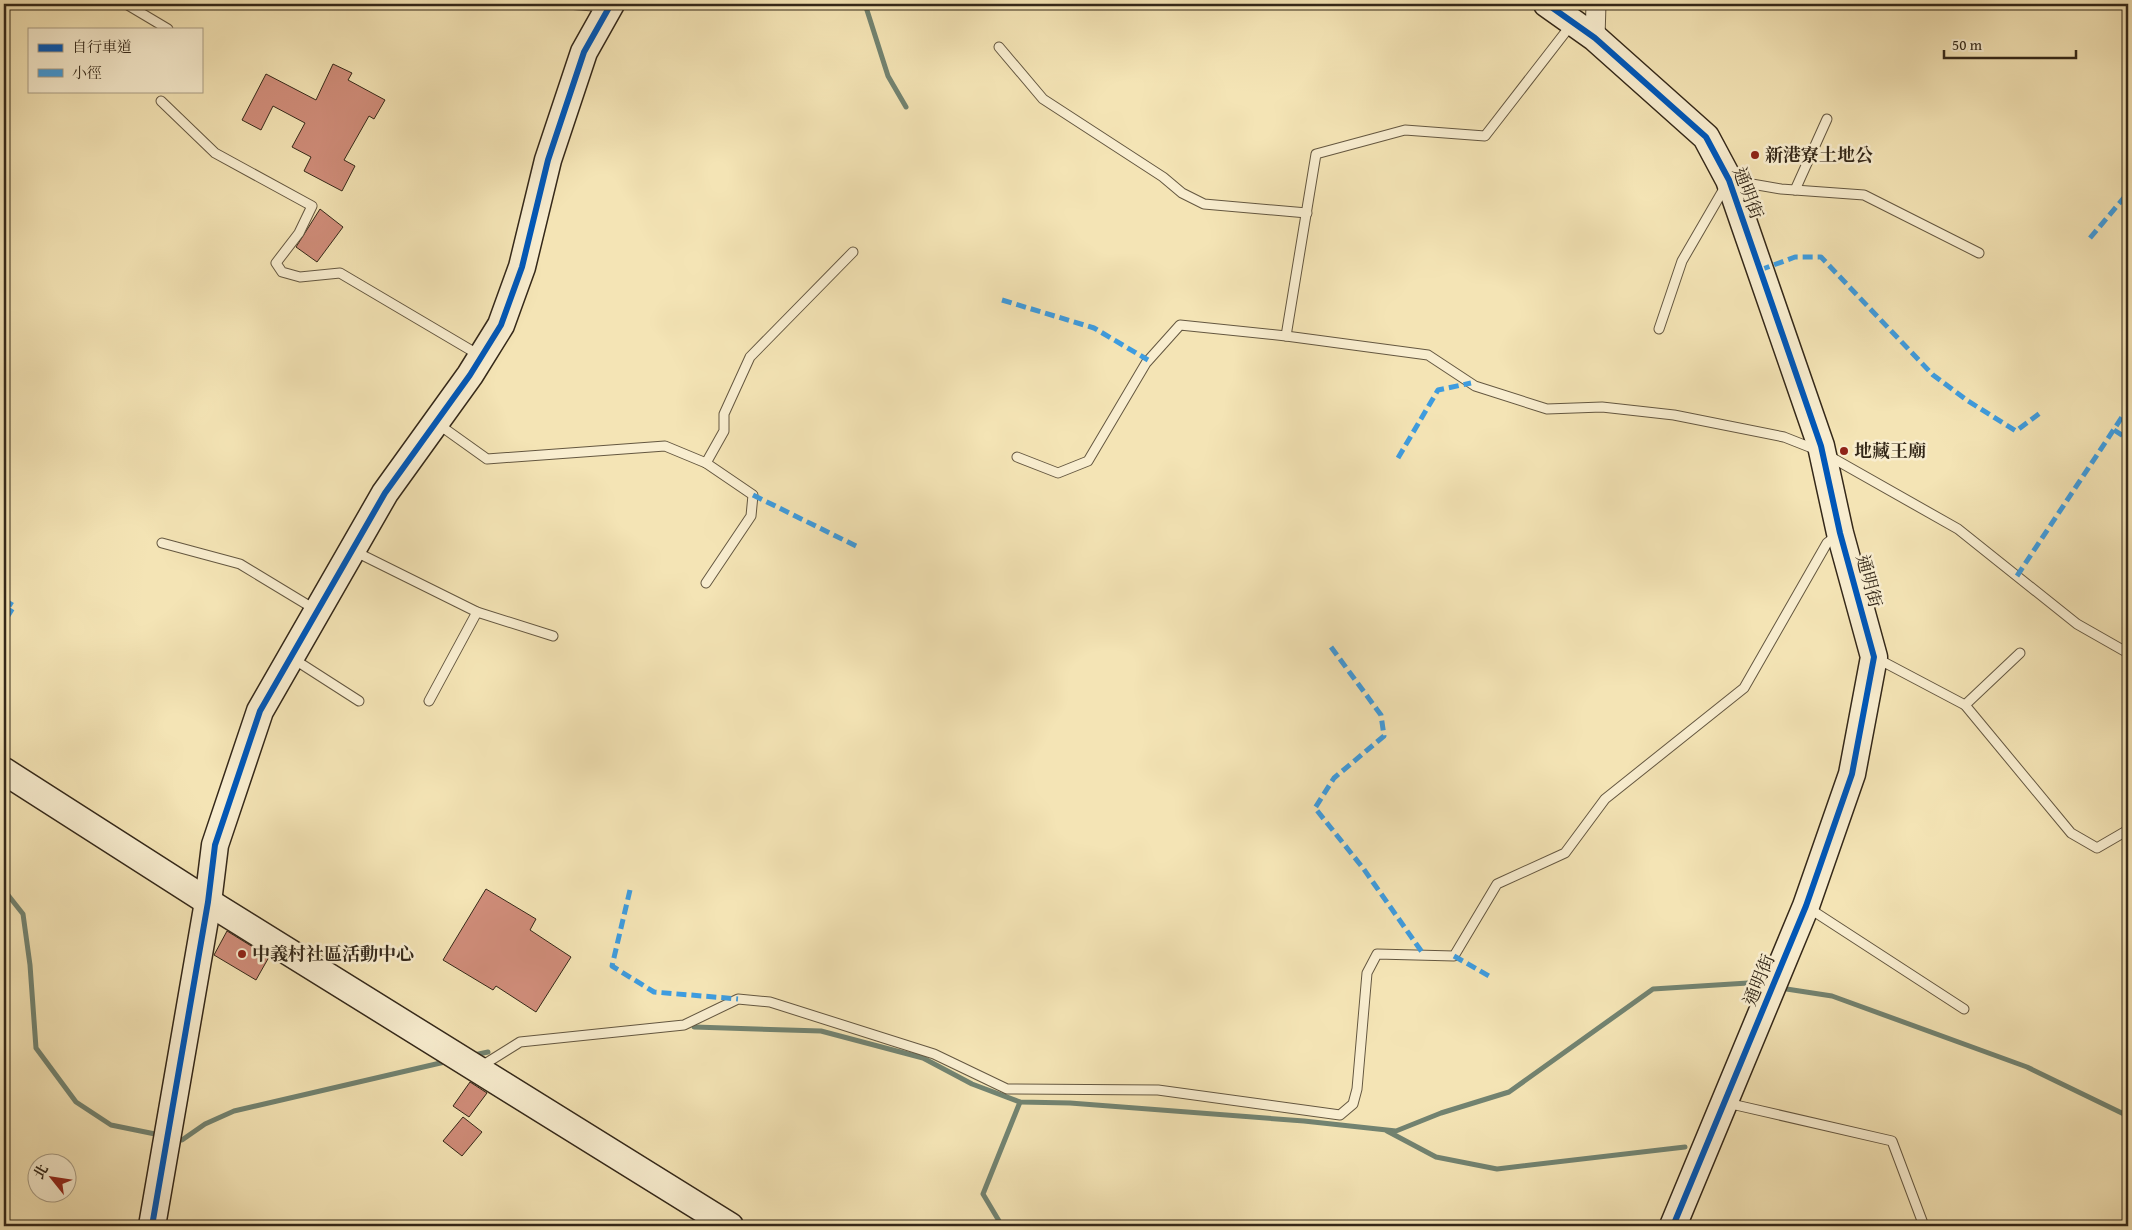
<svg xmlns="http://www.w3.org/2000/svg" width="2132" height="1230" font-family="'Gentium Book Plus','Noto Serif TC',serif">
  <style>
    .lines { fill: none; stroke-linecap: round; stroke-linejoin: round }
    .stream { stroke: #728371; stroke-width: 5 }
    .building { fill: #d08d7a; stroke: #342819 }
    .lane-casing { stroke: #645740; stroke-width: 11 }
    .street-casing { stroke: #645740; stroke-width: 21 }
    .secondary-casing { stroke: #342819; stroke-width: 29 }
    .lane { stroke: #f8edcf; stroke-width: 9 }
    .street { stroke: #f8edcf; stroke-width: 19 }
    .secondary { stroke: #f8edcf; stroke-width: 26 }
    .quiet { stroke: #3e9cdf; stroke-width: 5; stroke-dasharray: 10 5; stroke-linecap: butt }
    .cycleway-casing { stroke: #f8edcf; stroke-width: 9 }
    .cycleway { stroke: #0057b8; stroke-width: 6 }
    .poi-dot { fill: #8f2418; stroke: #f8edcf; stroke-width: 2 }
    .labels { text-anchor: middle; stroke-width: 5; stroke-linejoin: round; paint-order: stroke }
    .poi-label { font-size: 18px; font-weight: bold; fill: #342819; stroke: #f8edcf; text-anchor: start }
    .street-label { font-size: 18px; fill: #342819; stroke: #f8edcf }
  </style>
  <rect width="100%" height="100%" fill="#f4e4b5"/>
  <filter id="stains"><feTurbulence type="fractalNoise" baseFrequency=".004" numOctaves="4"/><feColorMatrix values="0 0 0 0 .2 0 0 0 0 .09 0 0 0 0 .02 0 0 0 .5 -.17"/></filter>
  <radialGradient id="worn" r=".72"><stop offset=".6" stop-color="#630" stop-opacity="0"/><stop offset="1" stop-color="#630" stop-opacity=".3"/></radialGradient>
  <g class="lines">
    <g class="stream">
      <polyline points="865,4 888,76 906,107"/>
      <polyline points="4,890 23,914 30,965 36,1048 76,1102 111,1125 160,1135"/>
      <polyline points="1780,988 1832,996 2027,1067 2128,1116"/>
      <polyline points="694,1027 821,1031 923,1058 972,1084 1020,1102 1070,1103 1304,1121 1396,1131 1441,1113 1509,1092 1653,989 1748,983 1765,986"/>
      <polyline points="474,1055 488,1052"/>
      <polyline points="1387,1131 1436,1157 1497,1169 1685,1147"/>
      <polyline points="175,1138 182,1140 205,1124 234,1111 449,1061"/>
      <polyline points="1002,1226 983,1194 1020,1102"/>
    </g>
  </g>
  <g class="building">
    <polygon points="333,64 352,73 348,80 385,100 374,119 369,116 344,160 355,166 342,191 304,171 311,157 292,147 305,123 273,106 261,130 242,120 266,74 316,100"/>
    <polygon points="320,209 343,227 317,262 296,247"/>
    <polygon points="486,889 536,919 530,930 571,957 536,1012 496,986 493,990 443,960"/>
    <polygon points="227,931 269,957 256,980 214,955"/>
    <polygon points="470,1082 487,1093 469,1117 453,1106"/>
    <polygon points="463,1117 482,1132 462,1156 443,1141"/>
  </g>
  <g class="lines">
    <defs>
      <g id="lane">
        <polyline points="126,4 168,29"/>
        <polyline points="567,4 606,7"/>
        <polyline points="999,47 1043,99 1163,177 1182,193 1204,204 1307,213"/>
        <polyline points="161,101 215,153 312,206 299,233 276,263 282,272 300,277 340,273 479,355"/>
        <polyline points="1795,190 1827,119"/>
        <polyline points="1659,329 1682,261 1729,180 1781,189 1864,195 1979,253"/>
        <polyline points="1286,336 1316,154 1405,130 1485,136 1571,25"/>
        <polyline points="438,424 487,459 665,446 706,463"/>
        <polyline points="1829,456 1958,529 2077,624 2128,653"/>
        <polyline points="1017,457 1058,473 1088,461 1146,363 1180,325 1286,336 1428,355 1475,386 1547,409 1602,407 1674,415 1784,437 1817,450"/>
        <polyline points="162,543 240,564 316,610"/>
        <polyline points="354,551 477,612 553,636"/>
        <polyline points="706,583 751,516 753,495 706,463 724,431 724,414 750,357 853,252"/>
        <polyline points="292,658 359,701"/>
        <polyline points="1876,658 1965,705 2071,833 2097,848 2128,830"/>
        <polyline points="429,701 477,612"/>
        <polyline points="1965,705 2020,653"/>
        <polyline points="1807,907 1964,1009"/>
        <polyline points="480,1067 520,1042 684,1025 738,999 770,1002 934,1054 1007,1089 1158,1090 1340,1115 1353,1104 1357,1089 1367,973 1377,954 1454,956 1497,884 1565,853 1605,799 1744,688 1827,543 1837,535"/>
        <polyline points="1727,1103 1892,1141 1924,1226"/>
      </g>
      <polyline id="street" points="1595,38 1596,4"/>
      <g id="secondary">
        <polyline points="1547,4 1595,38 1706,137 1729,180 1821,446 1840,533 1874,657 1852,774 1806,906 1673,1226"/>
        <polyline points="4,771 218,908 730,1226"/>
        <polyline points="152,1226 208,902 215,845 260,711 385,493 470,375 501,325 522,267 548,160 584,52 611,4"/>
      </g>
    </defs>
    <use href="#lane" class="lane-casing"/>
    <use href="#street" class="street-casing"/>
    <use href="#secondary" class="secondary-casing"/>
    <use href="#lane" class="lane"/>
    <use href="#street" class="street"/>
    <use href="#secondary" class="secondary"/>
    <g class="quiet">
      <polyline points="2090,238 2128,193"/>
      <polyline points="1760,270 1795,257 1821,257 1933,375 1968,401 2016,431 2040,413"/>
      <polyline points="1002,300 1094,328 1148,360"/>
      <polyline points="2114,430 2128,439"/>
      <polyline points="1398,458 1438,390 1471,383"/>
      <polyline points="753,495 858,547"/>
      <polyline points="2017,576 2128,408"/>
      <polyline points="4,600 14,606 4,622"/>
      <polyline points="1331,647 1381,715 1384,736 1334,778 1315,808 1363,868 1424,955"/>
      <polyline points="630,890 612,966 654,992 738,999"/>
      <polyline points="1454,956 1489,976"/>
    </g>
    <defs>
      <g id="cycleway">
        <polyline points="1547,4 1595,38 1706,137 1729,180 1821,446 1840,533 1874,657 1852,774 1806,906 1673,1226"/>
        <polyline points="152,1226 208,902 215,845 260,711 385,493 470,375 501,325 522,267 548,160 584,52 611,4"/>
      </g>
    </defs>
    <use href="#cycleway" class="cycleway-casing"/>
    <use href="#cycleway" class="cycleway"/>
  </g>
  <g class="poi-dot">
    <circle cx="1755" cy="155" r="5"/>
    <circle cx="1844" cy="451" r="5"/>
    <circle cx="242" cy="954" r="5"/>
  </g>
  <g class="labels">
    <g class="poi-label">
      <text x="1765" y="161">新港寮土地公</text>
      <text x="1854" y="457">地藏王廟</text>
      <text x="252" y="960">中義村社區活動中心</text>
    </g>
    <g class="street-label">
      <text transform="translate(1748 193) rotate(69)" y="6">通明街</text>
      <text transform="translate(1869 581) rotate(75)" y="6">通明街</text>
      <text transform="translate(1759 980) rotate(-68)" y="6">通明街</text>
    </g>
  </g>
  <rect width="2132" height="1230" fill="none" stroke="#f4e4b5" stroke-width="20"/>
  <rect x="5" y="5" width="2122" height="1220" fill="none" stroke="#342819" stroke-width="2.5"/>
  <rect x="10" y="10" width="2112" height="1210" fill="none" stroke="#342819"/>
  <rect x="28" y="28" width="175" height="65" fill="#f8edcf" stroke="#aa9e86"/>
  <rect x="38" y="44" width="25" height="8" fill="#0057b8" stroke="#aa9e86"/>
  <text x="72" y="52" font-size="15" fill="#342819">自行車道</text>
  <rect x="38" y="69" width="25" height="8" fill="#3e9cdf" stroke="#aa9e86"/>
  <text x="72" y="78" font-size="15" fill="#342819">小徑</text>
  <g transform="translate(52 1178) rotate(300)"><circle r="24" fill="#f8edcf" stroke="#aa9e86"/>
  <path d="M0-4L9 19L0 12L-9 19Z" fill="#8f2418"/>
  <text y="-8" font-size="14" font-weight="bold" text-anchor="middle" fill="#342819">北</text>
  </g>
  <path d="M1944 50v8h132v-8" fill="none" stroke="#342819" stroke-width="2.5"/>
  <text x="1952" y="50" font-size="15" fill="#342819" stroke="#f8edcf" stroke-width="4" paint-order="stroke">50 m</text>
  <rect width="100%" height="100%" filter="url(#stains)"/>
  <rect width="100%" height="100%" fill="url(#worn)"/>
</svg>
